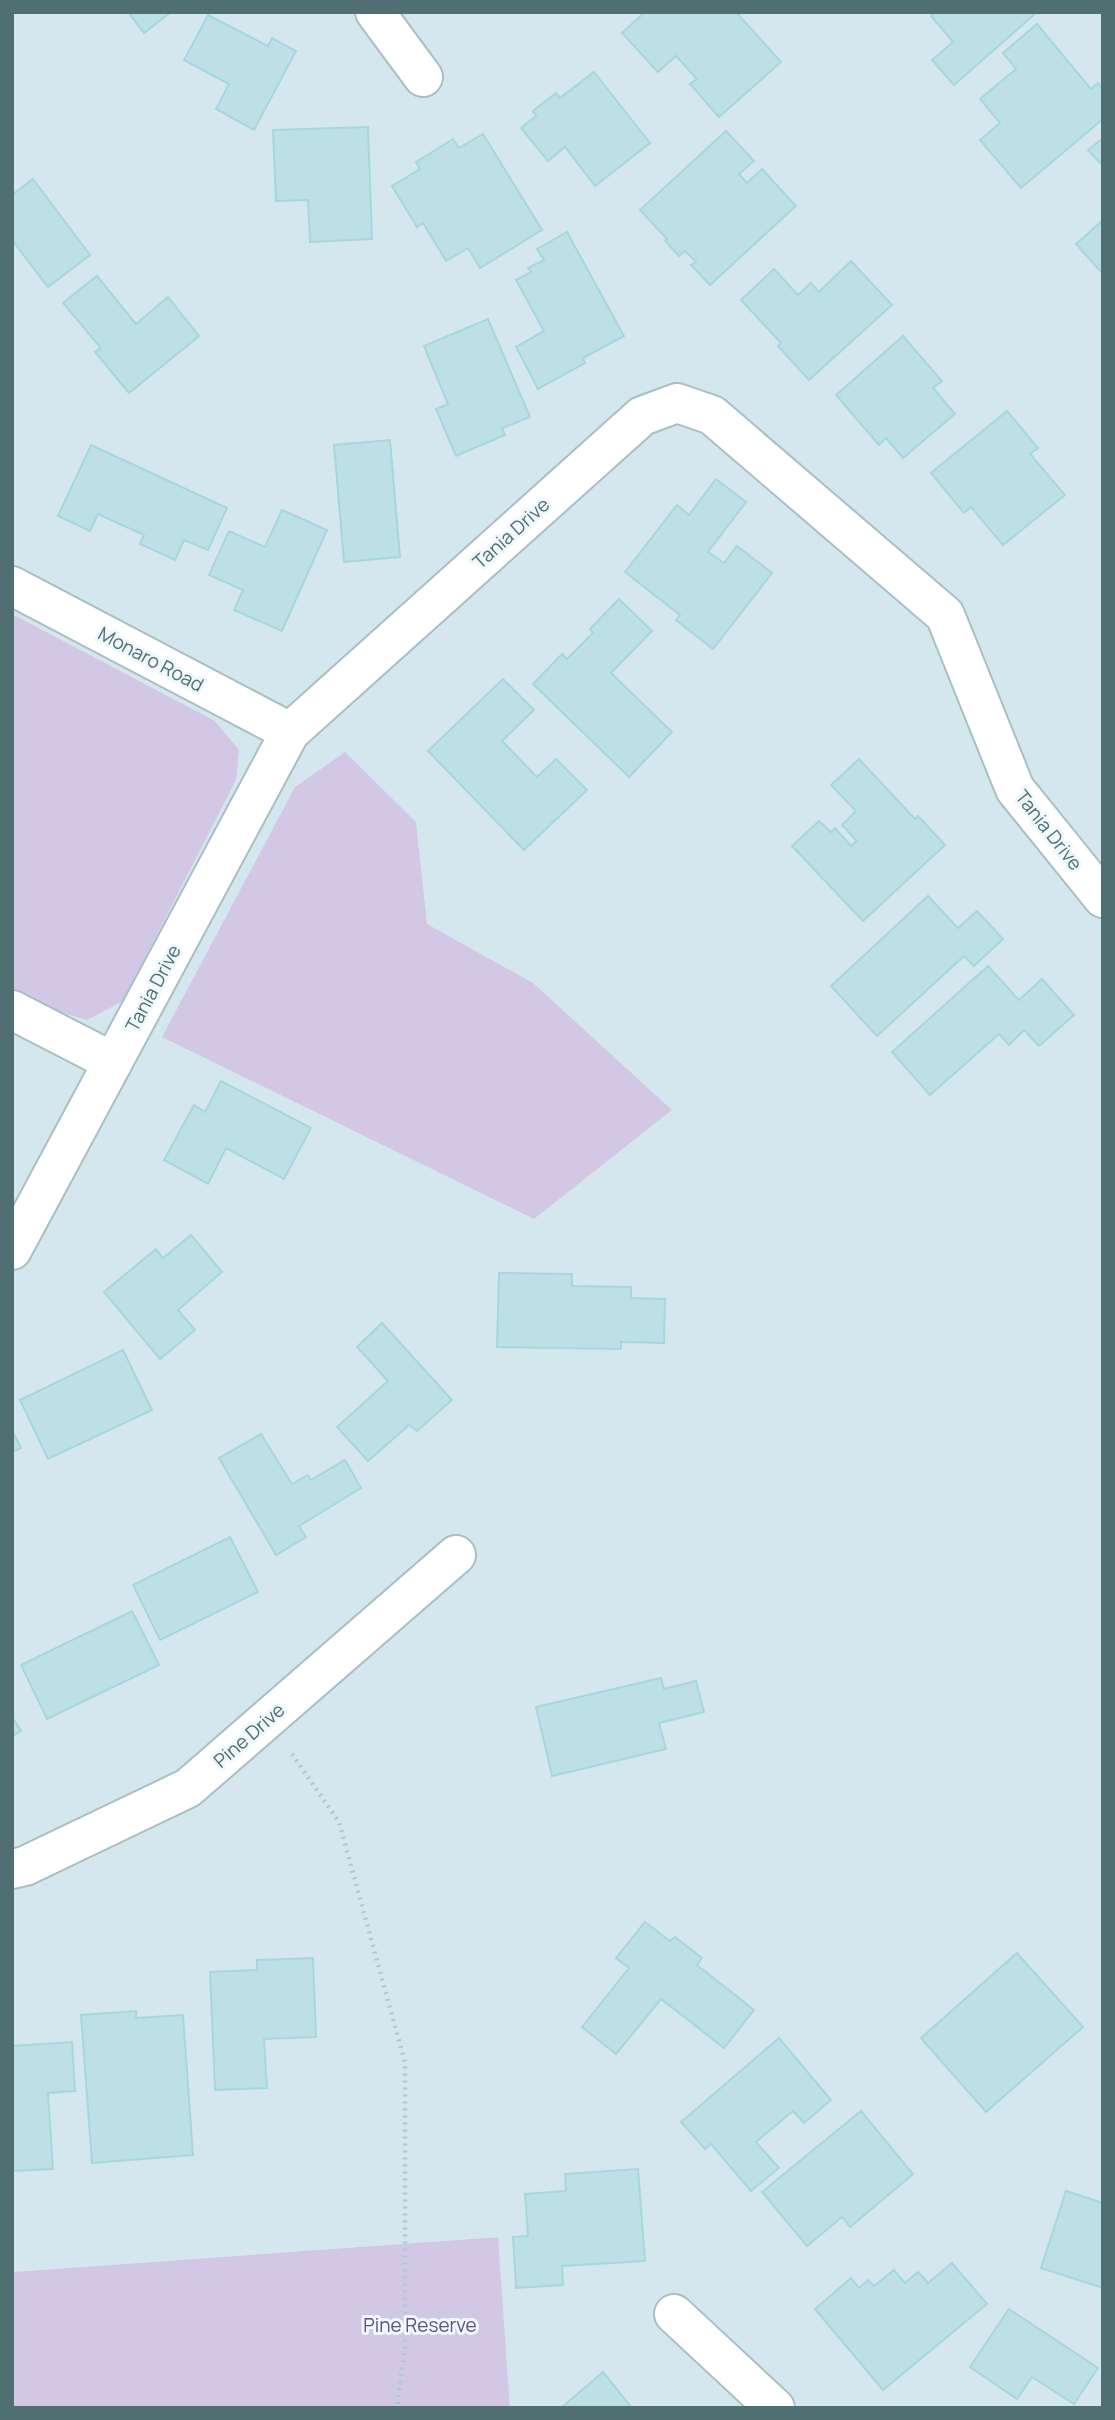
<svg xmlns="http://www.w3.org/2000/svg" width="1115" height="2420" font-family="Manrope,sans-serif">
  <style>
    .residential { fill: #d5e7ee }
    .green { fill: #d2c8e6 }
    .building { fill: #bce0e5; stroke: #a6d7dd; stroke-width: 2 }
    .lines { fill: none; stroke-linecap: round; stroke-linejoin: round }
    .minor-casing { stroke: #a8bfc4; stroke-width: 42 }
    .path { stroke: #a6ccd1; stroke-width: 4.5; stroke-dasharray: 2 5; stroke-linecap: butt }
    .minor { stroke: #fff; stroke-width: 38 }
    .labels { text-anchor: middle; stroke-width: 6; stroke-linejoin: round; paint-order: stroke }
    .street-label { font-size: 19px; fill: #4f6f72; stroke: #eff8fd }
    .park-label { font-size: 19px; fill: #644f81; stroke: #eff8fd }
  </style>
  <rect width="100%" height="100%" fill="#e9f4fa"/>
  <polygon class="residential" points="12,12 1103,12 1103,2408 510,2408 497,2237 12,2272"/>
  <g class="green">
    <polygon points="12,614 215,721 239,750 236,780 123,1001 87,1020 56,1011 12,988"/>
    <polygon points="345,752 416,822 427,924 533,983 672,1110 534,1219 162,1037 295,787"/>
    <polygon points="498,2237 510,2408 12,2408 12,2272"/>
  </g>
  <g class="building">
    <polygon points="128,12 171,12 144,33"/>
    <polygon points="645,12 736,12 781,62 719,117 690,84 697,79 676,56 658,72 622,33"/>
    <polygon points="935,12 1035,12 1036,13 954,85 932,60 953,42 931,16"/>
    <polygon points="208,15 268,46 272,38 296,51 254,130 216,109 229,84 184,60"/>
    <polygon points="1037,24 1091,89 1098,83 1103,89 1103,119 1021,188 980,140 1000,123 980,99 1016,69 1003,53"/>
    <polygon points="594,72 650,143 595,186 565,147 548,161 521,128 536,116 533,111 556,93 560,98"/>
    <polygon points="368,127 372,239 310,242 308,200 276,201 273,130"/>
    <polygon points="726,131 754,161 739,174 747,183 762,169 796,206 710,285 691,265 696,262 685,251 679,256 665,241 667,239 640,210"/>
    <polygon points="483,134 542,230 480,268 468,248 446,261 423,223 417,227 392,186 420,169 416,162 453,139 459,148"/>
    <polygon points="1103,138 1103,166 1088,150"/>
    <polygon points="33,179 90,255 48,287 12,240 12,195"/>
    <polygon points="1103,220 1103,274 1076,244"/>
    <polygon points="567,232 624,336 583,358 585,363 538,389 516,347 544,331 516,280 531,272 528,268 544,260 537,249"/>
    <polygon points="851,261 892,305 809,380 778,346 781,343 741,300 774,269 798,295 811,283 819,292"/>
    <polygon points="97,276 136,324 168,297 199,336 129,393 95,352 101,348 63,303"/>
    <polygon points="488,319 530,417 502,428 505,435 456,456 436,409 448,404 424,346"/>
    <polygon points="903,336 942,381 933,388 955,414 903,458 886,438 879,445 836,395"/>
    <polygon points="1007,411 1038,448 1030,454 1065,495 1003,545 971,507 964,513 931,473"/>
    <polygon points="390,440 400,557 344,562 334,445"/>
    <polygon points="91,445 227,508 208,550 184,540 175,560 140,544 144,535 98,514 90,531 58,516"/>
    <polygon points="716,479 746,502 708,552 724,563 737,546 772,573 713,649 676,620 680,615 625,572 677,505 689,515"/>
    <polygon points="282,510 327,530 282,631 234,610 243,590 209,575 229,531 265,547"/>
    <polygon points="619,599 652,631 611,673 672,732 629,777 533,684 562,654 567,659 593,633 590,629"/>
    <polygon points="503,679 534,710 502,741 537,777 556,759 587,790 524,850 428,751"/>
    <polygon points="859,759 915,819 918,816 945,845 863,921 792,846 819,821 831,832 835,828 851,846 857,841 842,825 856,811 831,785"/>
    <polygon points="928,896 958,928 977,911 1003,939 974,966 964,956 877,1036 831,986"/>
    <polygon points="988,966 1019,1000 1042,979 1074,1015 1039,1046 1024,1030 1009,1045 999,1034 930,1095 892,1052"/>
    <polygon points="221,1081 311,1128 284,1179 226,1148 208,1184 164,1160 194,1105 205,1112"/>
    <polygon points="191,1235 222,1272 178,1310 195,1330 160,1359 104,1292 156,1249 163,1258"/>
    <polygon points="499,1273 572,1274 572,1286 631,1287 631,1298 665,1299 664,1343 621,1342 621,1349 497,1347"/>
    <polygon points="382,1323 452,1400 417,1431 409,1425 368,1461 337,1427 388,1381 357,1347"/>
    <polygon points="123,1350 152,1410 48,1459 20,1400"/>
    <polygon points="12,1430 21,1448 12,1452"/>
    <polygon points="261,1434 292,1484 308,1475 311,1480 345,1460 361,1488 299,1526 306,1537 276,1555 219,1458"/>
    <polygon points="230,1537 258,1592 160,1640 133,1585"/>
    <polygon points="132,1611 159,1665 47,1719 21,1665"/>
    <polygon points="661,1678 664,1689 696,1681 704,1712 659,1723 666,1749 552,1776 536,1707"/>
    <polygon points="12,1717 21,1731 12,1736"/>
    <polygon points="645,1922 670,1941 675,1937 702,1958 697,1965 754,2010 724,2048 661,1999 616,2054 582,2027 629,1968 616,1958"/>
    <polygon points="1017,1953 1083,2027 986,2112 921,2038"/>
    <polygon points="313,1958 316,2037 264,2039 267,2088 215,2090 210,1972 257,1970 257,1960"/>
    <polygon points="136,2011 136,2018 183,2015 193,2155 92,2163 81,2015"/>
    <polygon points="779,2038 831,2100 804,2123 793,2111 756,2142 779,2168 751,2191 711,2144 705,2149 681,2122"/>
    <polygon points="72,2042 75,2091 48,2093 53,2169 12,2171 12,2046"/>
    <polygon points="861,2111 913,2174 850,2227 842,2217 807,2246 762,2192"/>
    <polygon points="638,2169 645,2261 562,2266 563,2285 516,2288 513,2237 528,2236 525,2194 566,2191 565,2174"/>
    <polygon points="1066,2191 1103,2203 1103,2288 1041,2268"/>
    <polygon points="952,2263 987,2304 883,2390 815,2309 851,2278 859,2288 868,2280 874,2286 894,2270 905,2283 918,2272 928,2283"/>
    <polygon points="1009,2309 1098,2368 1074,2404 1032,2377 1017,2399 970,2367"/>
    <polygon points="603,2372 632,2408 561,2408"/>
  </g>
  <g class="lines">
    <defs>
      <g id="minor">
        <polyline points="375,12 423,77"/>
        <polyline points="12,586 290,732"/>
        <polyline points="12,1010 113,1062"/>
        <polyline points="12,1250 290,732 642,416 677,403 712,415 945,615 1015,789 1103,898"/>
        <polyline points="12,1869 25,1866 188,1788 456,1555"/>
        <polyline points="674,2314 775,2408"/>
      </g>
    </defs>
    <use href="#minor" class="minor-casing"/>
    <polyline class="path" points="292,1754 339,1822 405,2063 405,2346 397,2408"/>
    <use href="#minor" class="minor"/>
  </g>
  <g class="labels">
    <g class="street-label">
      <text transform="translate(511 533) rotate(-42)" y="7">Tania Drive</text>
      <text transform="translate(151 659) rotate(28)" y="7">Monaro Road</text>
      <text transform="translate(1049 830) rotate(52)" y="7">Tania Drive</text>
      <text transform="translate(153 988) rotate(-62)" y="7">Tania Drive</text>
      <text transform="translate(249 1735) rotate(-41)" y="7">Pine Drive</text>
    </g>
    <g class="park-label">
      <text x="420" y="2332">Pine Reserve</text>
    </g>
  </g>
  <rect width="1115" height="2420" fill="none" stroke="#4f6f72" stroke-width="28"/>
</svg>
